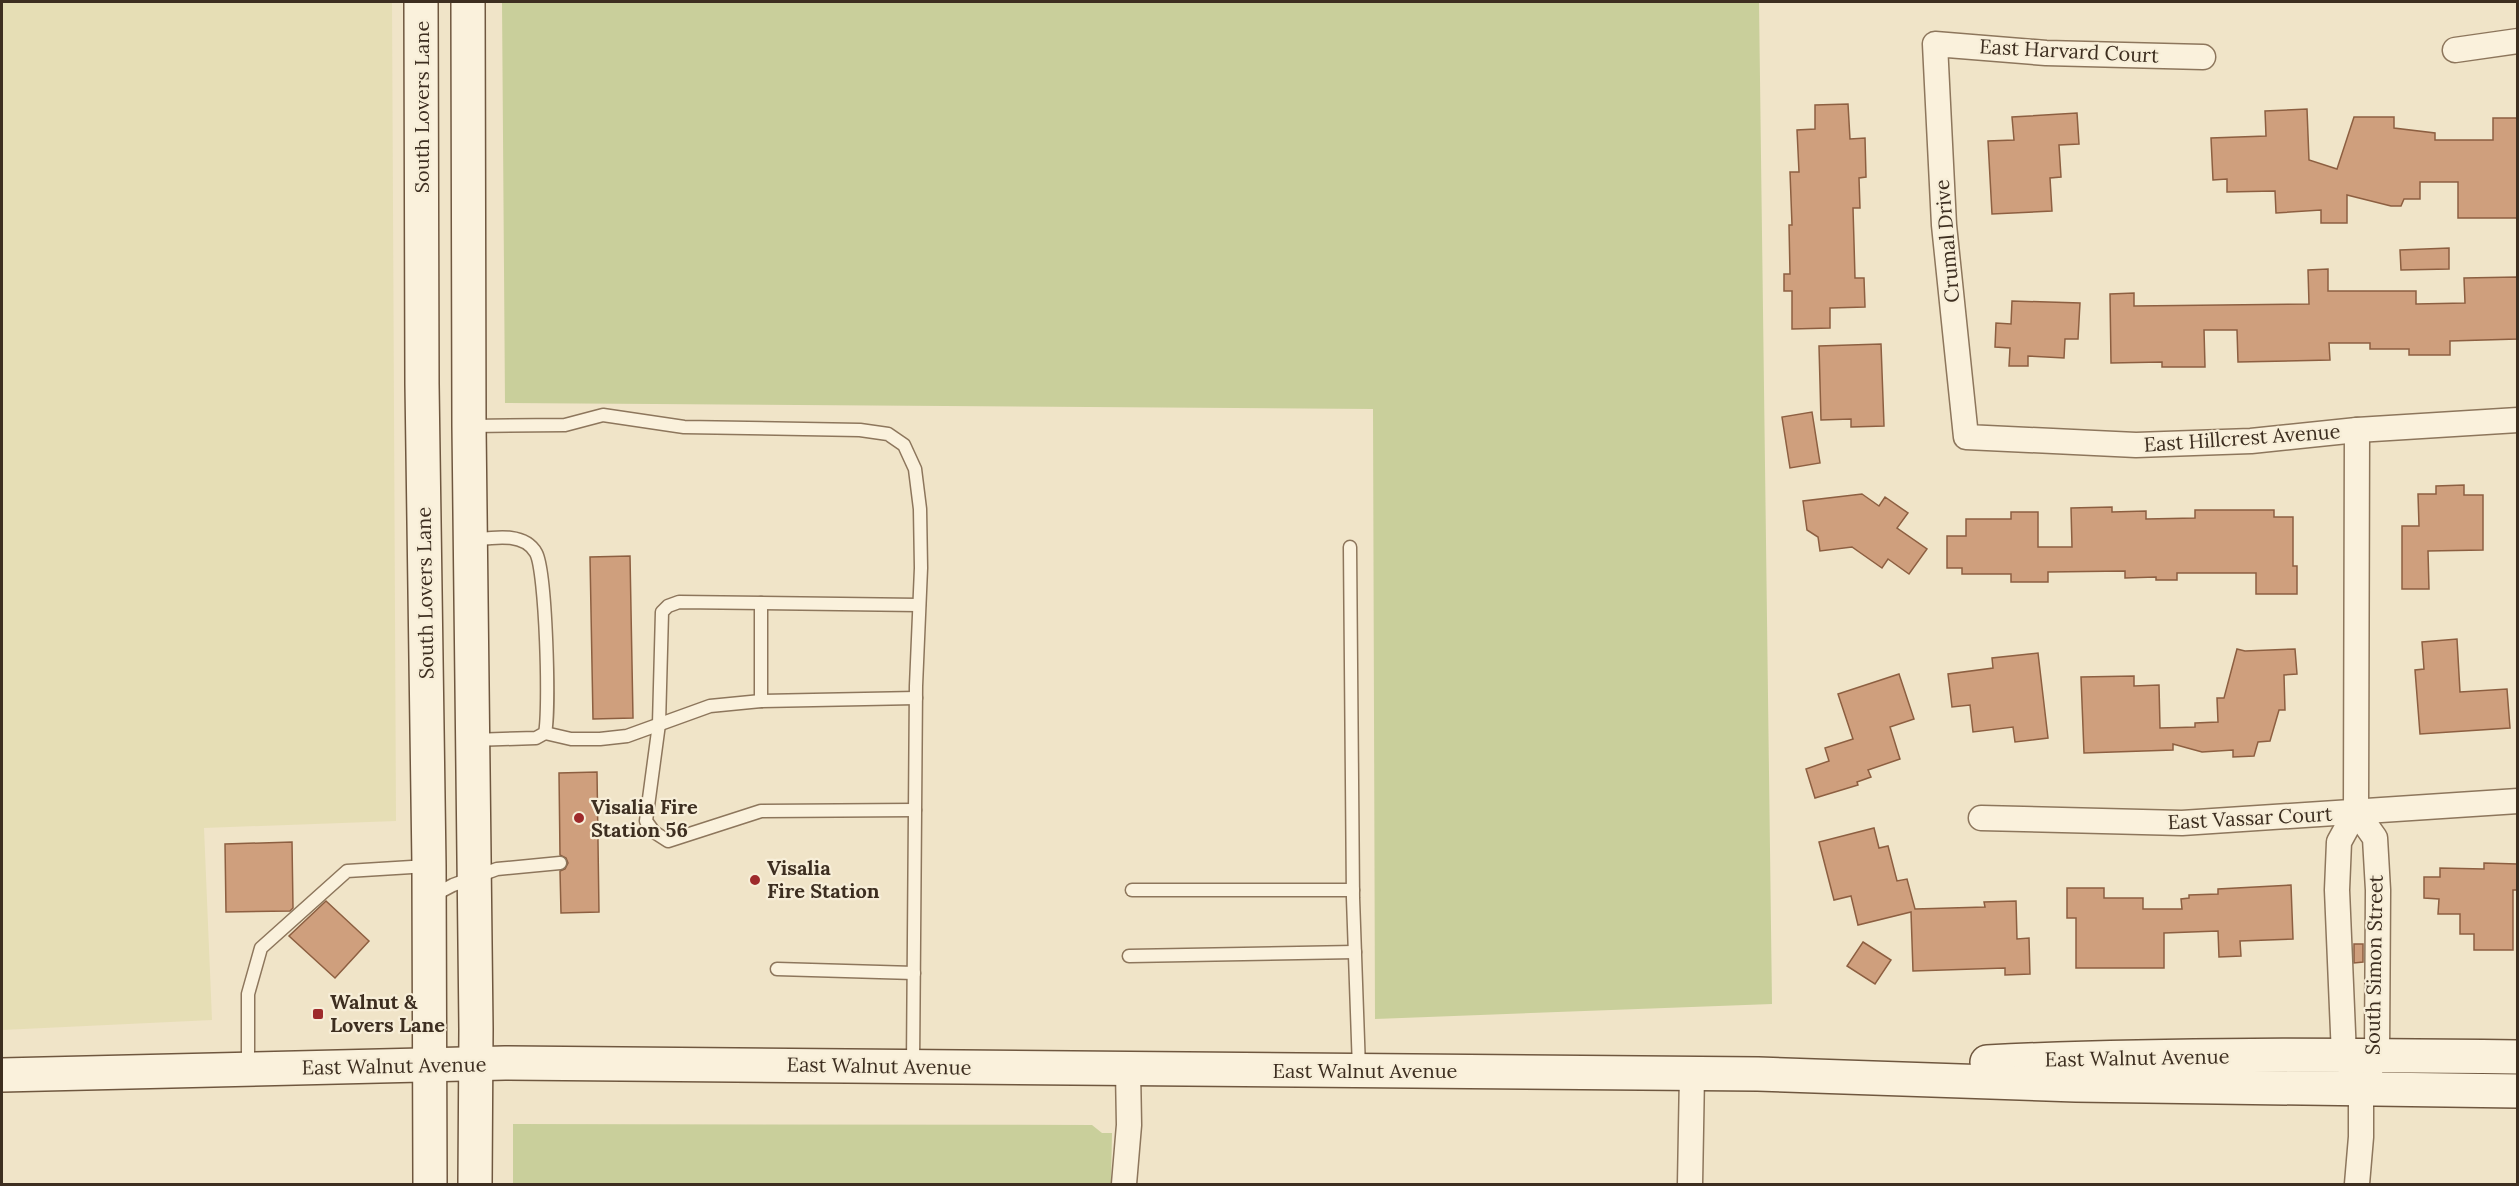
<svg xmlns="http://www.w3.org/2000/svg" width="2519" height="1186" font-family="Lora,serif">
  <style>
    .farmland { fill: #e6deb5 }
    .green { fill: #c9cf9b }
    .building { fill: #cf9f7d; stroke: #8d5f41; stroke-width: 1.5 }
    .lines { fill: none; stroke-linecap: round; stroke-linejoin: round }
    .lane-casing { stroke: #8d765c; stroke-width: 15 }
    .street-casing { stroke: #8d765c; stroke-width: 27 }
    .secondary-casing { stroke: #6f573f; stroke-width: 36 }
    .lane { stroke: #faf1dc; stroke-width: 12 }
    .street { stroke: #faf1dc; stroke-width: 24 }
    .secondary { stroke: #faf1dc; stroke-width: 33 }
    .poi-dot { fill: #9e2a2b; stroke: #f7eed8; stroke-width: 2 }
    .labels { text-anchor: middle; stroke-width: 4.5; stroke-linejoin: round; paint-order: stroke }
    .street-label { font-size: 20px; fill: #3d2e20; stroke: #f7eed8 }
    .poi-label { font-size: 20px; font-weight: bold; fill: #3d2e20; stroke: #f7eed8; text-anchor: start }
  </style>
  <rect width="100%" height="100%" fill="#f0e4c8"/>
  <polygon class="farmland" points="2,2 392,2 396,821 204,828 212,1020 2,1030"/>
  <g class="green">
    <polygon points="502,2 1759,2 1772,1004 1375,1019 1373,409 505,403"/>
    <polygon points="513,1124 1092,1125 1102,1133 1112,1133 1111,1184 513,1184"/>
  </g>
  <g class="building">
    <polygon points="1848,104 1850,139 1865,138 1866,177 1859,178 1860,208 1853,208 1855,278 1864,278 1865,307 1830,308 1830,328 1792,329 1792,291 1784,291 1784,274 1790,274 1789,225 1792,225 1790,172 1799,172 1797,130 1815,129 1815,105"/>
    <polygon points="2307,109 2309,160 2337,169 2354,117 2394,117 2394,128 2435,133 2435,140 2493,140 2493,118 2517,118 2517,218 2458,218 2458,182 2420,182 2420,199 2404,199 2401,206 2391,206 2347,195 2347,223 2321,223 2321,210 2276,213 2275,191 2227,192 2227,179 2213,180 2211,138 2266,136 2265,111"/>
    <polygon points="2077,113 2079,144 2059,145 2061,177 2050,178 2052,211 1992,214 1988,141 2014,140 2012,117"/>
    <polygon points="2449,248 2449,269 2401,270 2400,250"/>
    <polygon points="2328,269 2328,291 2416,291 2416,304 2465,303 2464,278 2517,277 2517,339 2450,341 2450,355 2409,355 2409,349 2370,349 2370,343 2329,343 2330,360 2238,362 2237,330 2204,330 2205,367 2162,367 2162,362 2111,363 2110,294 2134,293 2134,306 2309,304 2308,270"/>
    <polygon points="2012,301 2080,303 2078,339 2065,339 2064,358 2028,356 2028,366 2009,366 2010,348 1995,347 1996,323 2011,324"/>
    <polygon points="1881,344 1884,426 1851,427 1851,419 1821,420 1819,346"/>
    <polygon points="1812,412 1820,463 1790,468 1782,417"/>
    <polygon points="2464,485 2464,495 2483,495 2483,550 2428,551 2429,589 2402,589 2402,526 2419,526 2418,494 2436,494 2436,486"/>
    <polygon points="1862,494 1879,506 1885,497 1908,513 1897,528 1927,549 1909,574 1888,559 1882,568 1852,547 1820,551 1818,537 1807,530 1803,501"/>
    <polygon points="2112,507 2112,512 2146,511 2146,519 2195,518 2195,510 2274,510 2274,517 2293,517 2293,566 2297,566 2297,594 2256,594 2256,573 2177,573 2177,580 2156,580 2156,577 2125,578 2125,571 2048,572 2048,582 2011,582 2011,574 1962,574 1962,568 1947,568 1947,536 1966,536 1966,519 2011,519 2011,512 2038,512 2038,547 2072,547 2071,508"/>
    <polygon points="630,556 633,718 593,719 590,557"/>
    <polygon points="2457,639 2460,692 2507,689 2510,728 2420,734 2415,670 2424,669 2422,642"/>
    <polygon points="2237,649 2245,651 2295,649 2297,674 2284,675 2285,710 2279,710 2270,741 2258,742 2254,756 2233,757 2233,750 2202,752 2173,744 2173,750 2084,753 2081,677 2134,676 2134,686 2159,685 2160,728 2195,727 2195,723 2218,722 2217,698 2224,698"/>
    <polygon points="2038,653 2048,738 2015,742 2013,727 1973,732 1970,705 1952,707 1948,674 1993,668 1992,658"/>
    <polygon points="1899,674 1914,719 1890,727 1900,759 1868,770 1871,777 1857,782 1858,785 1815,798 1806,769 1829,761 1825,748 1853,739 1838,694"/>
    <polygon points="597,772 599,912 561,913 560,871 565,869 568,863 566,858 560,855 559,773"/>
    <polygon points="1874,828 1879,848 1888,846 1897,881 1907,879 1915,909 1985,907 1984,902 2016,901 2017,939 2029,938 2030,974 2005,975 2005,968 1913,971 1911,912 1858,925 1851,896 1834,900 1819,842"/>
    <polygon points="292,842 293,908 290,911 226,912 225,844"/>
    <polygon points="2484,863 2517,864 2517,890 2513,890 2513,950 2474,950 2474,934 2460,934 2460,914 2438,914 2439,899 2424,898 2424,877 2440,877 2440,868 2484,869"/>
    <polygon points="2291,885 2293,939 2240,941 2241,956 2219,957 2218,931 2164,933 2164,968 2076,968 2076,918 2067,918 2067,888 2104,888 2104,898 2143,898 2143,909 2182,909 2181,899 2189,898 2189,895 2218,894 2218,889"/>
    <polygon points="326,901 369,941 335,978 289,936"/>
    <polygon points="1863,942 1891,960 1875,984 1847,966"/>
    <polygon points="2354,944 2363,944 2363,962 2354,963"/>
  </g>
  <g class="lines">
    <defs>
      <g id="lane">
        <polyline points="470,426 565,425 603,415 684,427 860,430 888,434 904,445 915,469 920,509 921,568 916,686 913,1065"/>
        <path d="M471,540C491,538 524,531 536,553C546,571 550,710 545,733L536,738L472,740"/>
        <polyline points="1350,547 1353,898 1359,1069"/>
        <polyline points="761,603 761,701"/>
        <polyline points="545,733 571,739 600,739 627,736 710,706 761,701 916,698"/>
        <polyline points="915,810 761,811 668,841 654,832 646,821 659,724 662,612 668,606 679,602 919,605"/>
        <polyline points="1132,890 1353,890"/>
        <polyline points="432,896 453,885 497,869 560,863"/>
        <polyline points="1129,956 1355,952"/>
        <polyline points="777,969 914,973"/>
        <polyline points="248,1068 248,994 261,948 347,871 428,866"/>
      </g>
      <g id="street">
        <polyline points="2455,50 2518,41"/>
        <polyline points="2203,57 2046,53 1935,44 1944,225 1966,437 2136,445 2251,441 2357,430 2518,420"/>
        <polyline points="2356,811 2375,838 2378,890 2377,1056 2361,1088 2361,1137 2357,1184"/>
        <polyline points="1981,818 2182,823 2518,801"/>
        <polyline points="2351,1069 2344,1056 2337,890 2339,842 2356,811 2357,430"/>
        <polyline points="1124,1184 1129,1125 1128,1070"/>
        <polyline points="1690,1184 1692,1074"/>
      </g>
      <g id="secondary">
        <polyline points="421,2 422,384 429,866 430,1184"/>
        <polyline points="468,2 469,426 476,1029 475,1184"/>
        <path d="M1987,1062C2164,1053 2341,1055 2518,1057"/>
        <polyline points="2,1075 505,1063 1758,1074 2076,1085 2518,1091"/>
      </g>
    </defs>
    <use href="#lane" class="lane-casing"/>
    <use href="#street" class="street-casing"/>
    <use href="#secondary" class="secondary-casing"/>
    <use href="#lane" class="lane"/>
    <use href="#street" class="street"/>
    <use href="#secondary" class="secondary"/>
  </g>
  <g class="poi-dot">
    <circle cx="579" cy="818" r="6"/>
    <circle cx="755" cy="880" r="6"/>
    <rect x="312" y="1008" width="12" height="12" rx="3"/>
  </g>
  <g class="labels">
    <g class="street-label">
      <text transform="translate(2069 51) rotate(3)" y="7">East Harvard Court</text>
      <text transform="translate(422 107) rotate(-90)" y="7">South Lovers Lane</text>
      <text transform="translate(1947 241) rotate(-95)" y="7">Crumal Drive</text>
      <text transform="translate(2242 438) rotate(-4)" y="7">East Hillcrest Avenue</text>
      <text transform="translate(425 593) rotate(-91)" y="7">South Lovers Lane</text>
      <text transform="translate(2250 818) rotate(-3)" y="7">East Vassar Court</text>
      <text transform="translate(2374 965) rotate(-89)" y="7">South Simon Street</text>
      <text transform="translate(2137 1058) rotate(-1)" y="7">East Walnut Avenue</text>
      <text transform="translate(394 1066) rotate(-1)" y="7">East Walnut Avenue</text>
      <text transform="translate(879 1066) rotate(1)" y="7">East Walnut Avenue</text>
      <text x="1365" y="1078">East Walnut Avenue</text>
    </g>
    <g class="poi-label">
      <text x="591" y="814">Visalia Fire<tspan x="591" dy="23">Station 56</tspan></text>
      <text x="767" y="875">Visalia<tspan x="767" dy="23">Fire Station</tspan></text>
      <text x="330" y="1009">Walnut &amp;<tspan x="330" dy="23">Lovers Lane</tspan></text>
    </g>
  </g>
  <rect width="2519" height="1186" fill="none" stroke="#3d2e20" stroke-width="6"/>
</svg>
